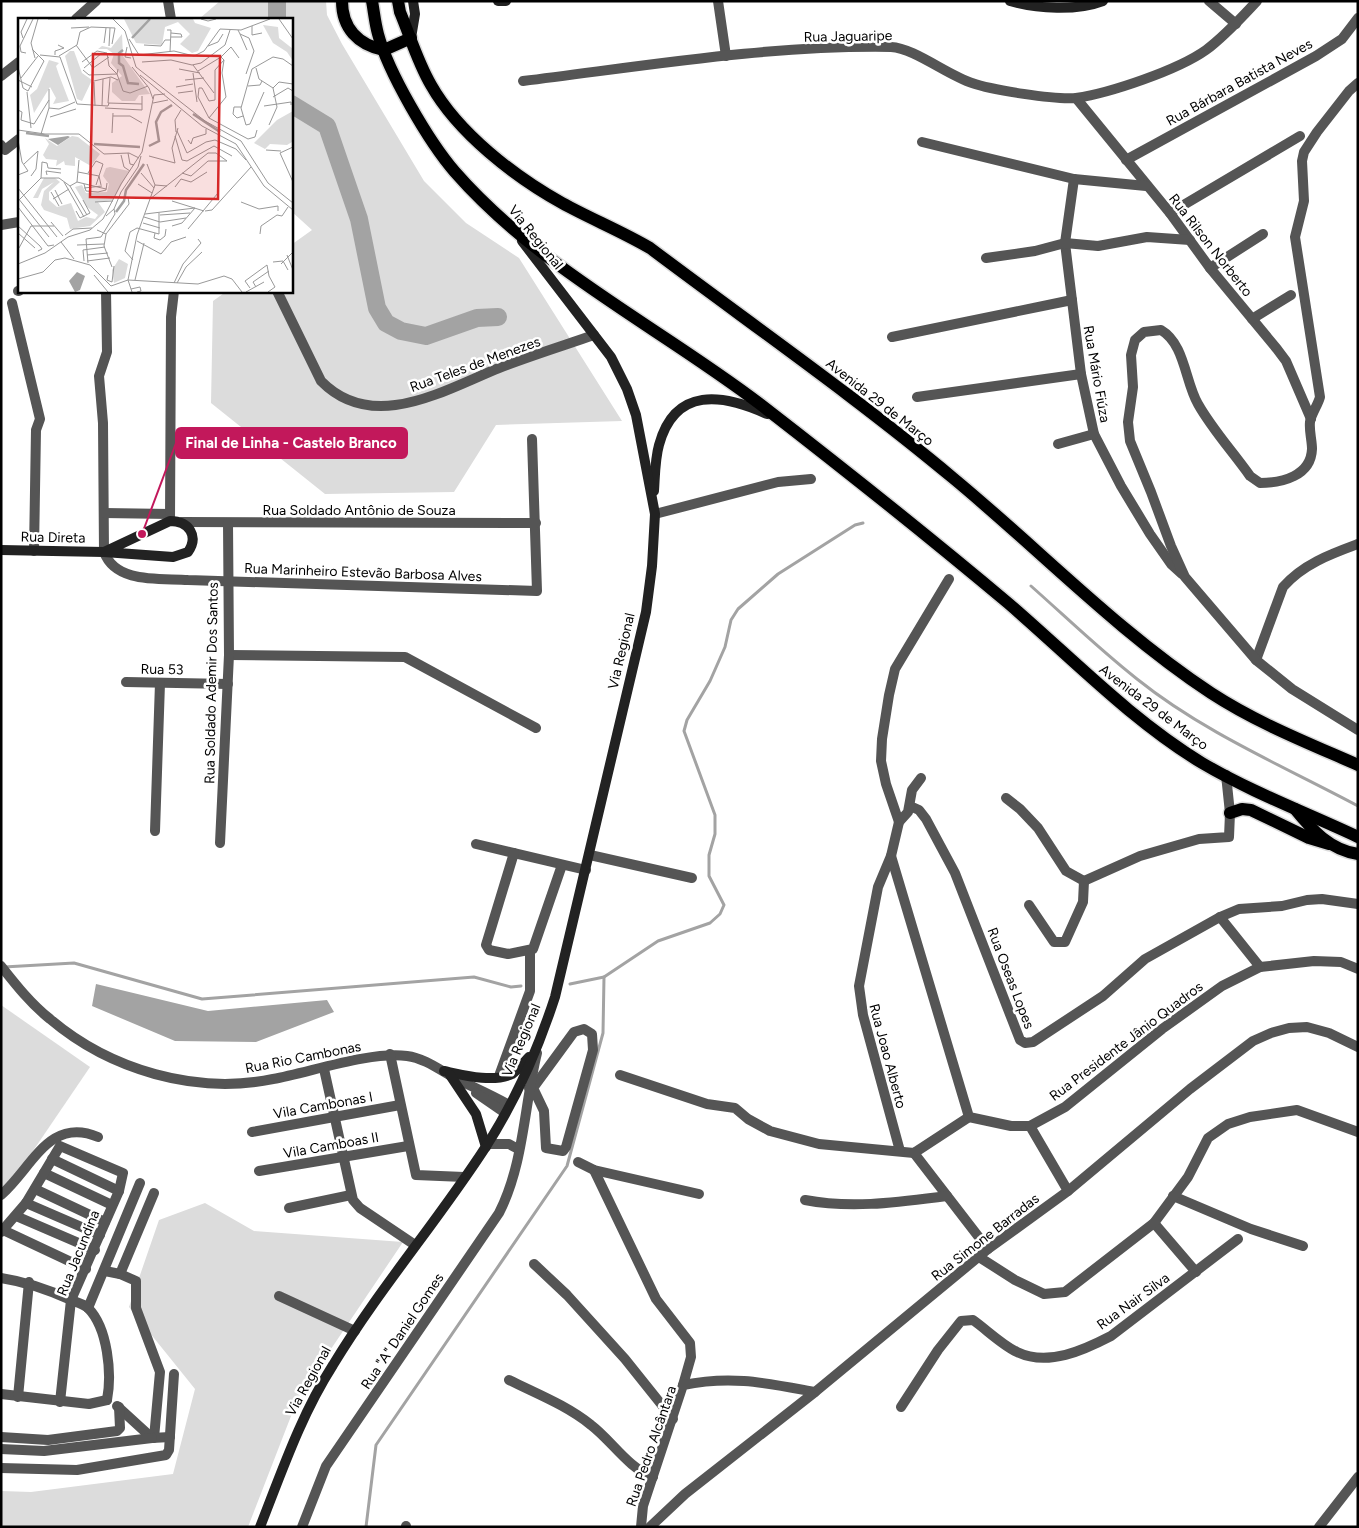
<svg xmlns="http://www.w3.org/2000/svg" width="1359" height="1528" font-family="Figtree,sans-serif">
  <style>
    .green { fill: #dcdcdc }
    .water { fill: #a3a3a3 }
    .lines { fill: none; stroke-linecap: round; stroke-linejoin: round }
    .stream { stroke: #a3a3a3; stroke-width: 3 }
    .river { stroke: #a3a3a3; stroke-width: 18 }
    .primary-casing { stroke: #dbdbdb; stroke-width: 15 }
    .street { stroke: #555; stroke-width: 10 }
    .secondary { stroke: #222; stroke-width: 10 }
    .primary { stroke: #000; stroke-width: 12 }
    .labels { text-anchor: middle; stroke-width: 5; stroke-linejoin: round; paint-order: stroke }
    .street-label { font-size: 14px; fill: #000; stroke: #fff }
    .inset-river { fill: none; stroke: #a3a3a3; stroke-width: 2.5 }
    .inset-road { fill: none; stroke: #999; stroke-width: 1 }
    .view { fill: #d62828; fill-opacity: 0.15; stroke: #d62828; stroke-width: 2.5 }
    .inset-edge { fill: none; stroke: #000; stroke-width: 2.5 }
    .leader { fill: none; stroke: #c2185b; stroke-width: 2 }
    .callout-dot { fill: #c2185b; stroke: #fff; stroke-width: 2 }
    .callout { fill: #c2185b; stroke: #c2185b; stroke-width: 2 }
    .callout-label { font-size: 15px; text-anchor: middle; font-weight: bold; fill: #fff }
  </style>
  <rect width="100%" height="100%" fill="#fff"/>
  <g class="green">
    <polygon points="220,1 326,1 327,15 342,44 424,181 466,223 519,258 622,421 496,425 454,492 325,494 211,403 213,301 227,291 291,291 291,245 312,230 291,211 291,19 199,19"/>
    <polygon points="1,1005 90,1067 3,1195 1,1194"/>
    <polygon points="205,1203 254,1231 403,1242 298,1398 248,1527 1,1527 1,1491 31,1492 173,1474 195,1389 129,1307 159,1220"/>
  </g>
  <polygon class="water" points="96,984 208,1011 327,1000 334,1012 256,1042 175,1041 92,1006"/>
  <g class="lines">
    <g class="stream">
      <path d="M1031,586C1066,617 1100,650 1137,679C1203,732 1283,766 1358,806"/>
      <polyline points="4,967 74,963 202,999 474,977 511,987 521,986"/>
      <polyline points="570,984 604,977 658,941 710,923 720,914 724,905 709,876 709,855 715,834 715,815 684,731 687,720 710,681 725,647 731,620 738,609 778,574 855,525 863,523"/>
      <polyline points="366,1527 376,1445 567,1166 603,1033 604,977"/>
    </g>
    <g class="river">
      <polyline points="277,19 277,1"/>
      <polyline points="291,104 327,126 359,219 377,308 386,323 401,331 426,336 477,318 498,317"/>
    </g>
    <defs>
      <g id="primary">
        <path d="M342,1C342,28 358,45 384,50L411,38"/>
        <path d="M372,1C374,12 375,23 378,34C388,72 429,142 455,172C540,269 659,327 760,404C844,469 927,535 1008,603C1072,658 1130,719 1202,763C1251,792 1307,813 1358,837"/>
        <path d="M398,1L400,12C410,36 418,63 431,85C458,133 515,177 562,203C591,219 621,231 650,248C751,324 856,397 953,478C1039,549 1117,631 1211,693C1257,723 1308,743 1358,765"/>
        <path d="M1295,809C1312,830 1330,850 1358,854"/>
        <polyline points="1230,813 1242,809 1251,810 1309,838 1329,844"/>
      </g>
    </defs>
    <use href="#primary" class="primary-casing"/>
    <g class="street">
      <polyline points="168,1 171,19"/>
      <polyline points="718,1 726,56"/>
      <polyline points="1209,1 1236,24"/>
      <polyline points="76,19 96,1"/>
      <polyline points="1,76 19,62"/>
      <path d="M523,81C645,66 768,45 891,47C914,48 947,75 972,83C992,90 1055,100 1076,98C1110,93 1178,70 1206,50C1225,36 1241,18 1257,1"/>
      <polyline points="1076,98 1170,213 1210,268 1277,349 1286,361 1311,419"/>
      <polyline points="922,142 1074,179 1146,186"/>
      <polyline points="1,145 5,150 19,139"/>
      <polyline points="1126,160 1316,56 1342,39 1358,18"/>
      <polyline points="1074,179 1065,243 1081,374 1094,434 1121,486 1150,534 1171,564 1182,574"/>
      <polyline points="1170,213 1300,136"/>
      <polyline points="1,225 19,222"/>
      <polyline points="986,258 1035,251 1065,243 1098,246 1147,237 1190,240"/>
      <polyline points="1210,268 1263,234"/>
      <polyline points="18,291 19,291"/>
      <path d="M106,291L107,352L99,376L103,423L104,552C116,584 160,578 188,580L537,591L532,439"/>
      <path d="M277,291L321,381C373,434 444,390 499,368C530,356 562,346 594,335"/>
      <polyline points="12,303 40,419 36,430 34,551"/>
      <polyline points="1252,319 1291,295"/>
      <polyline points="892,337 1072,300"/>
      <polyline points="917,397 1081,374"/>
      <polyline points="1058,444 1094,434"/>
      <polyline points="104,513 170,514"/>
      <polyline points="655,514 778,482 811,479"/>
      <polyline points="170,521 171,317 174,291"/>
      <polyline points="182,522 536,523"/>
      <path d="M1358,544C1331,554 1303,564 1283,587L1256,660L1292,689L1358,730"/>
      <polyline points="229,655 405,657 536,728"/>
      <path d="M1256,660L1185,577L1171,546L1151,492L1130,441L1128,422L1133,387L1131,355L1135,340L1144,332L1161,330C1185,344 1185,382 1198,404C1212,429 1233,452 1250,476L1260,483C1282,483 1311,476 1312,449C1312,440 1309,431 1310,422C1311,414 1318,405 1320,397L1295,237L1304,201L1302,161L1304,152L1317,132L1349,91L1358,83"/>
      <polyline points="126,682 228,684"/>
      <polyline points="1006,798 1020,809 1038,828 1066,871 1084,881"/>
      <polyline points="910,806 919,810 926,819 955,873 1020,1040 1025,1043 1033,1042 1103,996 1145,959 1220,917 1239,909 1282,906 1307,900 1322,899 1358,904"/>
      <polyline points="899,822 886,784 881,761 882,739 889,695 895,669 949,579"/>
      <polyline points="155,831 160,683"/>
      <polyline points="220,843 229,655 228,523"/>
      <polyline points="476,844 586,870"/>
      <polyline points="514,853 486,945 489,950 508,954 533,949 562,865"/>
      <polyline points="590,855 692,878"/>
      <polyline points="891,856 969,1117 1011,1126 1030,1126 1065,1107 1162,1029 1222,986 1260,967 1314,961 1341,962 1358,969"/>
      <polyline points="1084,881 1140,856 1199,839 1229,837 1230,813 1226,775"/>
      <polyline points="1029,905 1054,942 1065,942 1083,902 1084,881"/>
      <polyline points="1220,917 1260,967"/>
      <path d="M1,966C16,985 31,1004 50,1019C110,1070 196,1095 273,1079C311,1072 371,1051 407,1056C423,1058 437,1068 451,1076C470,1086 490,1094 509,1105"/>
      <polyline points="390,1054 416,1175 464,1177"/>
      <polyline points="324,1069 353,1200 360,1208 415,1245"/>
      <polyline points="620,1075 707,1104 735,1108 748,1119 770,1131 819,1144 914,1153 969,1117"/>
      <polyline points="499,1076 530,991 530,951"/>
      <polyline points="529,1088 533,1088 574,1032 584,1029 592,1034 593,1050 566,1147 563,1151 546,1148 544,1111 533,1088"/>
      <polyline points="476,1093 505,1113"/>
      <polyline points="1030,1126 1068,1191"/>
      <polyline points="252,1132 400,1105"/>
      <polyline points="488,1144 509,1144 518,1149"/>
      <polyline points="900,1151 863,1015 859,986 878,887 891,856 899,822 908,812 912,790 921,778"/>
      <polyline points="914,1153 988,1249"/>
      <polyline points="52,1159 119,1191"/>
      <polyline points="578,1162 594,1170 699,1194"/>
      <polyline points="594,1170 656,1299 690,1343 691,1357 683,1385"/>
      <polyline points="259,1171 408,1146"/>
      <polyline points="44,1173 112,1205"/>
      <polyline points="35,1189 105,1222"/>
      <path d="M1,1195C32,1168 49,1116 98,1137"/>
      <polyline points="1173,1196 1251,1229 1303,1246"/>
      <path d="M805,1200C852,1209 899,1202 947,1196"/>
      <polyline points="26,1203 100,1235"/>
      <polyline points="289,1208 351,1195"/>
      <polyline points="16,1216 95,1250"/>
      <polyline points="1154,1223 1196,1272"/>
      <polyline points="3,1230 86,1269"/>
      <polyline points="1,1232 26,1203 60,1146 123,1173 119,1191 71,1300 60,1402"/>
      <polyline points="979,1257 1015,1280 1044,1294 1065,1292 1154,1223 1188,1177 1208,1138 1228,1124 1250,1117 1297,1110 1358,1132"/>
      <polyline points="534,1264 567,1295 625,1359 673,1419"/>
      <polyline points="105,1271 120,1274 136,1281 136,1308 160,1372 154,1438"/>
      <polyline points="120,1274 154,1193"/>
      <path d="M1,1278C27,1282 47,1289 71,1300C76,1302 84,1304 88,1308C108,1328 112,1374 107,1400"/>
      <polyline points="279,1296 355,1331"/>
      <polyline points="88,1308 140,1183"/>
      <path d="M509,1380C537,1394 566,1405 591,1425C612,1441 628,1468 653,1477"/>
      <polyline points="1,1394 89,1404 107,1400"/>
      <polyline points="18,1397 29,1282"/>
      <polyline points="117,1406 152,1438 170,1437"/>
      <path d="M901,1407L938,1350L961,1321L973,1320C987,1330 1002,1345 1017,1352C1048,1367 1084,1350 1111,1336L1238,1239"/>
      <polyline points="1,1437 48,1440 117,1431 120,1428 119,1407"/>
      <polyline points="1,1449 44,1451 152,1438"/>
      <polyline points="1,1468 77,1470 166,1455 169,1450 174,1374"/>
      <polyline points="406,1526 406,1527"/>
      <path d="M302,1527L326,1466L499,1213C524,1164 524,1106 537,1053"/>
      <path d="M641,1527L643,1506L683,1385C732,1375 766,1383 815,1392"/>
      <polyline points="650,1527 685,1494 815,1392 988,1249 1068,1191 1190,1089 1253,1041 1271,1033 1289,1028 1307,1027 1329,1033 1358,1047"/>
      <polyline points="1319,1527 1358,1477"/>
    </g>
    <g class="secondary">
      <polyline points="498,1 506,1"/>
      <path d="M1010,1C1037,9 1077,11 1103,1"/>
      <polyline points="411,38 415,14 413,1"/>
      <path d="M654,491C655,476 655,459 659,445C675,386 723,394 767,414"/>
      <path d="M1,550L104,552L173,557L188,552C199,536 189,521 170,521L104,552"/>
      <path d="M444,1071C463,1075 493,1083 512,1074C518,1070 524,1062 529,1057"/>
      <polyline points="450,1075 476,1114 486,1147"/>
      <path d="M260,1527C282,1471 301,1415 333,1365C379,1289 437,1222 485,1148C515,1102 538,1049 555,997L646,612L652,566L655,514L636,415L627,389L611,357L522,241"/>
    </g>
    <use href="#primary" class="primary"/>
  </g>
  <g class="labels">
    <g class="street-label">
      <text transform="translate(848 36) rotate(-1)" y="5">Rua Jaguaripe</text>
      <text transform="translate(1239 82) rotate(-29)" y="5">Rua Bárbara Batista Neves</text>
      <text transform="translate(536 237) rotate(51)" y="5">Via Regional</text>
      <text transform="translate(1211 245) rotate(52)" y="5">Rua Rilson Norberto</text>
      <text transform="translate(475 364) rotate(-20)" y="5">Rua Teles de Menezes</text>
      <text transform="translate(1097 374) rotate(80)" y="5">Rua Mário Fiúza</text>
      <text transform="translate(880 402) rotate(38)" y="5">Avenida 29 de Março</text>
      <text x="359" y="515">Rua Soldado Antônio de Souza</text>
      <text transform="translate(53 537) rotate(1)" y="5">Rua Direta</text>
      <text transform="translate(363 572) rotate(2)" y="5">Rua Marinheiro Estevão Barbosa Alves</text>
      <text transform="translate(621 651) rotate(-77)" y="5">Via Regional</text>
      <text transform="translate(162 669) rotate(1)" y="5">Rua 53</text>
      <text transform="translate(211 683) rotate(-89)" y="5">Rua Soldado Ademir Dos Santos</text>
      <text transform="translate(1154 707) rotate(37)" y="5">Avenida 29 de Março</text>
      <text transform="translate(1011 978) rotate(69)" y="5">Rua Oseas Lopes</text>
      <text transform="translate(521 1040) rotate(-67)" y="5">Via Regional</text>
      <text transform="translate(1126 1041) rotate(-37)" y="5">Rua Presidente Jânio Quadros</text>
      <text transform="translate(888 1056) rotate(75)" y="5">Rua Joao Alberto</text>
      <text transform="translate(303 1057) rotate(-11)" y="5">Rua Rio Cambonas</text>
      <text transform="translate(323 1105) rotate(-10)" y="5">Vila Cambonas I</text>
      <text transform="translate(331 1145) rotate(-10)" y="5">Vila Camboas II</text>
      <text transform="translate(985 1237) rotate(-38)" y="5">Rua Simone Barradas</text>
      <text transform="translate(78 1253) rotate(-68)" y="5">Rua Jacundina</text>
      <text transform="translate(1133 1301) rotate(-36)" y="5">Rua Nair Silva</text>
      <text transform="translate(402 1331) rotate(-56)" y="5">Rua "A" Daniel Gomes</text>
      <text transform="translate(308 1381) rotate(-61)" y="5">Via Regional</text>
      <text transform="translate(651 1446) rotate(-71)" y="5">Rua Pedro Alcântara</text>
    </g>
  </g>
  <g transform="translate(18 18)">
    <rect width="275" height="275" fill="#fff"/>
    <path d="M106,1H175L177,5L193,10L180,33L174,35L162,26L172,16L160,4L147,9L144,27L118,25ZM245,7L260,9L261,20L275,31V43L269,34L255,25ZM104,16L105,38L132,76L121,77L117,83H104L94,74V65L104,58L93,45L96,36L89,31H80L84,28L93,30ZM52,33H56L64,55L74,62L64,83L59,81L47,38ZM31,42L41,45L38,48L41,57L51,83L35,86L38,80L32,69L16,95L12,77L19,71ZM275,93L274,124L269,127L252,126L247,131L236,125L259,102ZM54,118L60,119L82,136L73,148L57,139V148L47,147L46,143L38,148L39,142L28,141L25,137L31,126L27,120L39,128ZM92,149L111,153L95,182L80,184L87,194L72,208L52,211L49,200L26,192L23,187L26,173L36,164L24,171L20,180H15L26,160H37L42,164L31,174V182L39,189L53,185L60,203L68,199L77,201L80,197L69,189L57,169L64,167L68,175L89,174L91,166L85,158L88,150ZM101,241L110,246L107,260L96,265L94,252Z" fill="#dcdcdc"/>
    <path d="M52,119L40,127L30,121L50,118ZM59,254L67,258L62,272L57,274L51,263Z" fill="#a3a3a3"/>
    <path class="inset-river" d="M114,20L132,1M105,32L101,35V45L105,48L110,65L121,66M175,96L202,114M8,115L31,118M76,126L122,129M131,128L141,123L138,104L143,94L154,87M98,194L106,183L108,172L126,146"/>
    <path class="inset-road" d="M30,1H58M95,1L107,13L118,49L187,103L223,123L250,165L275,185M183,1L190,3L198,1M261,1L275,21M234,8V17L244,15M53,10L71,9M149,12H153L152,34M220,12L222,16L231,20L236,33L228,56M62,14L73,9L97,10L94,26M222,16L229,32M153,19H164L163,16L153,15M5,20L3,14L9,1M111,21L121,37L156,33L176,38L186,33L202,11L223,12L252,1M86,25L88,10M58,27L75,50L91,39M126,27L143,28L147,22H153M91,28L92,10M190,28L200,24L205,16M109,29L107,39L113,40M8,35L3,34L2,28L15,1M22,37L42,39L59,86L90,88L91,85M37,37V33L46,30L40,27M41,38L59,27L62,14M203,39L213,29L221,40M17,40L13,25L20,1M64,44L79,33L89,35L91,48L99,56L105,73L112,75L130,68M124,44L153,42L174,47L183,45L207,27L212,12M175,47L196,75M0,49L5,70L10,73L26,43L14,31M114,49L131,70L135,81M66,50L84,35M238,50L241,61L255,70L259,89L251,107M161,51L182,55M65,52L71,57L99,56L100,51M180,53L203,39L206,42M175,55L179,84M122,57L184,108L218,126L246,168L275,192M3,60L20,38M0,62L14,69M167,62L186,60M76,63L93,59L100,62M76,64L77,88M230,68L242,67L244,63M158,69L175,66M255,70L261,64L275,66M9,74L13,110M246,74L232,106L228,107L223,90L234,51L255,39L265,41L275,48M160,75L175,73M255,79L270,70L275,73M90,85L124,86M90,85L92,60M135,85L150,82M84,88L85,61M246,88L273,84V87M223,89H216L215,96L219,100L225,98M31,90L41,91L57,84M87,90L124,92V78M0,92L4,94L3,102L16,106L31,82M95,98H112L124,105M32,99L58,91M191,100L180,79L181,70H184L191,83L197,82V52L206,42L204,55L208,79L191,100L230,121L237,119L239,112M0,112L27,116H61L86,136L111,135L121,140M159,113L169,135L188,124L197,122L218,131L228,142M158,114L157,102L163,92M94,115L95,95M23,116L31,90V71M157,118L164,142L169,143L196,128L214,138M0,122L4,144L10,153L0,157M170,122L173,126L175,120L188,116V111M275,129L262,135L275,164M248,132L263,133M110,135L112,146L116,147M103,137L106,149L112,153M131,138L157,145M157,145L154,130L160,110M6,146L20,133M129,146L137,167M60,154L81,158L83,167M70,155L78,143L85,146L78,167M123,155L136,170M164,155L173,158L190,143H209M29,157L28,153L43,155M13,158L18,151L20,133M23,160L24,144L29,145L30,150L43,151M46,164L66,199M59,164L61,142M66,166L68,173L80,174L88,172L89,165M120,166L134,175M52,168L59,164L88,171M157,169L163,161L173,164L189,154M0,170L39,219M66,170L84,168M37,172L44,186M33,174L41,188M0,180L31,219M35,181L51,171M132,181L137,167L149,168M0,183L23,160H41L52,168L69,197M154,183L186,193M77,184L95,183M223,184L241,191L260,188V193M0,189L30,228L36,227M58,193L62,200L72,195L65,182M187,193L194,192L233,149M127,196L177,190M142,197L172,195M88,198L96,191L103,174L120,149L123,138M126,199L142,204M33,204L45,218M142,204L168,200M125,205L142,210M0,208L22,228L24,231L20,233M154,208L164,205L177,190M170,211L200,175M79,212L88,216L86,228L94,249M0,215L17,230M137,215L136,220L142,222L147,218L148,211M88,216L111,186L110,179M242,216L243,208L259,197L264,198L270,189M47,217L55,211L74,210M119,223L143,236L153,224L168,219M43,224L56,241M59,227L86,226M1,230L13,208H36M69,237L90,235M269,237L275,252M115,242L107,233L112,214L119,210L141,216V195M66,243L65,232L87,229M69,243L92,240M255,244L265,243L270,252M70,245L68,221L83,219L97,196L96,191M0,246L27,235L50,219L72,212L85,201L103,166L124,134L136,77L147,76M263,246L275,234M76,257L90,274M90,257L89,262L94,264L96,248M0,261L25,254L37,242L47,240L72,247L93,268L110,262L180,266L206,258L214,261L224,274M117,262L126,225M156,265L165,246L183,225L180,221M159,265L168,249L184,234M238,269L235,264L251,253M232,270L227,263L249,247L251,258L257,269L250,274M113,271L122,269L123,273L119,274M114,274L110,262L119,217L132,181L190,135H198L209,143M228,274L246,264"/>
    <path class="view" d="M75,36L202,38L200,181L72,179Z"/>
    <rect width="275" height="275" class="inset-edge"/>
  </g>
  <path class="leader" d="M142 534L176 443"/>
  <circle class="callout-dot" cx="142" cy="534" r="5"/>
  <rect class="callout" x="176" y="428" width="231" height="30" rx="5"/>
  <g class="callout-label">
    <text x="291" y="448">Final de Linha - Castelo Branco</text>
  </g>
  <rect width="1359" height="1528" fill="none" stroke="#000000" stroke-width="5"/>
</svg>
